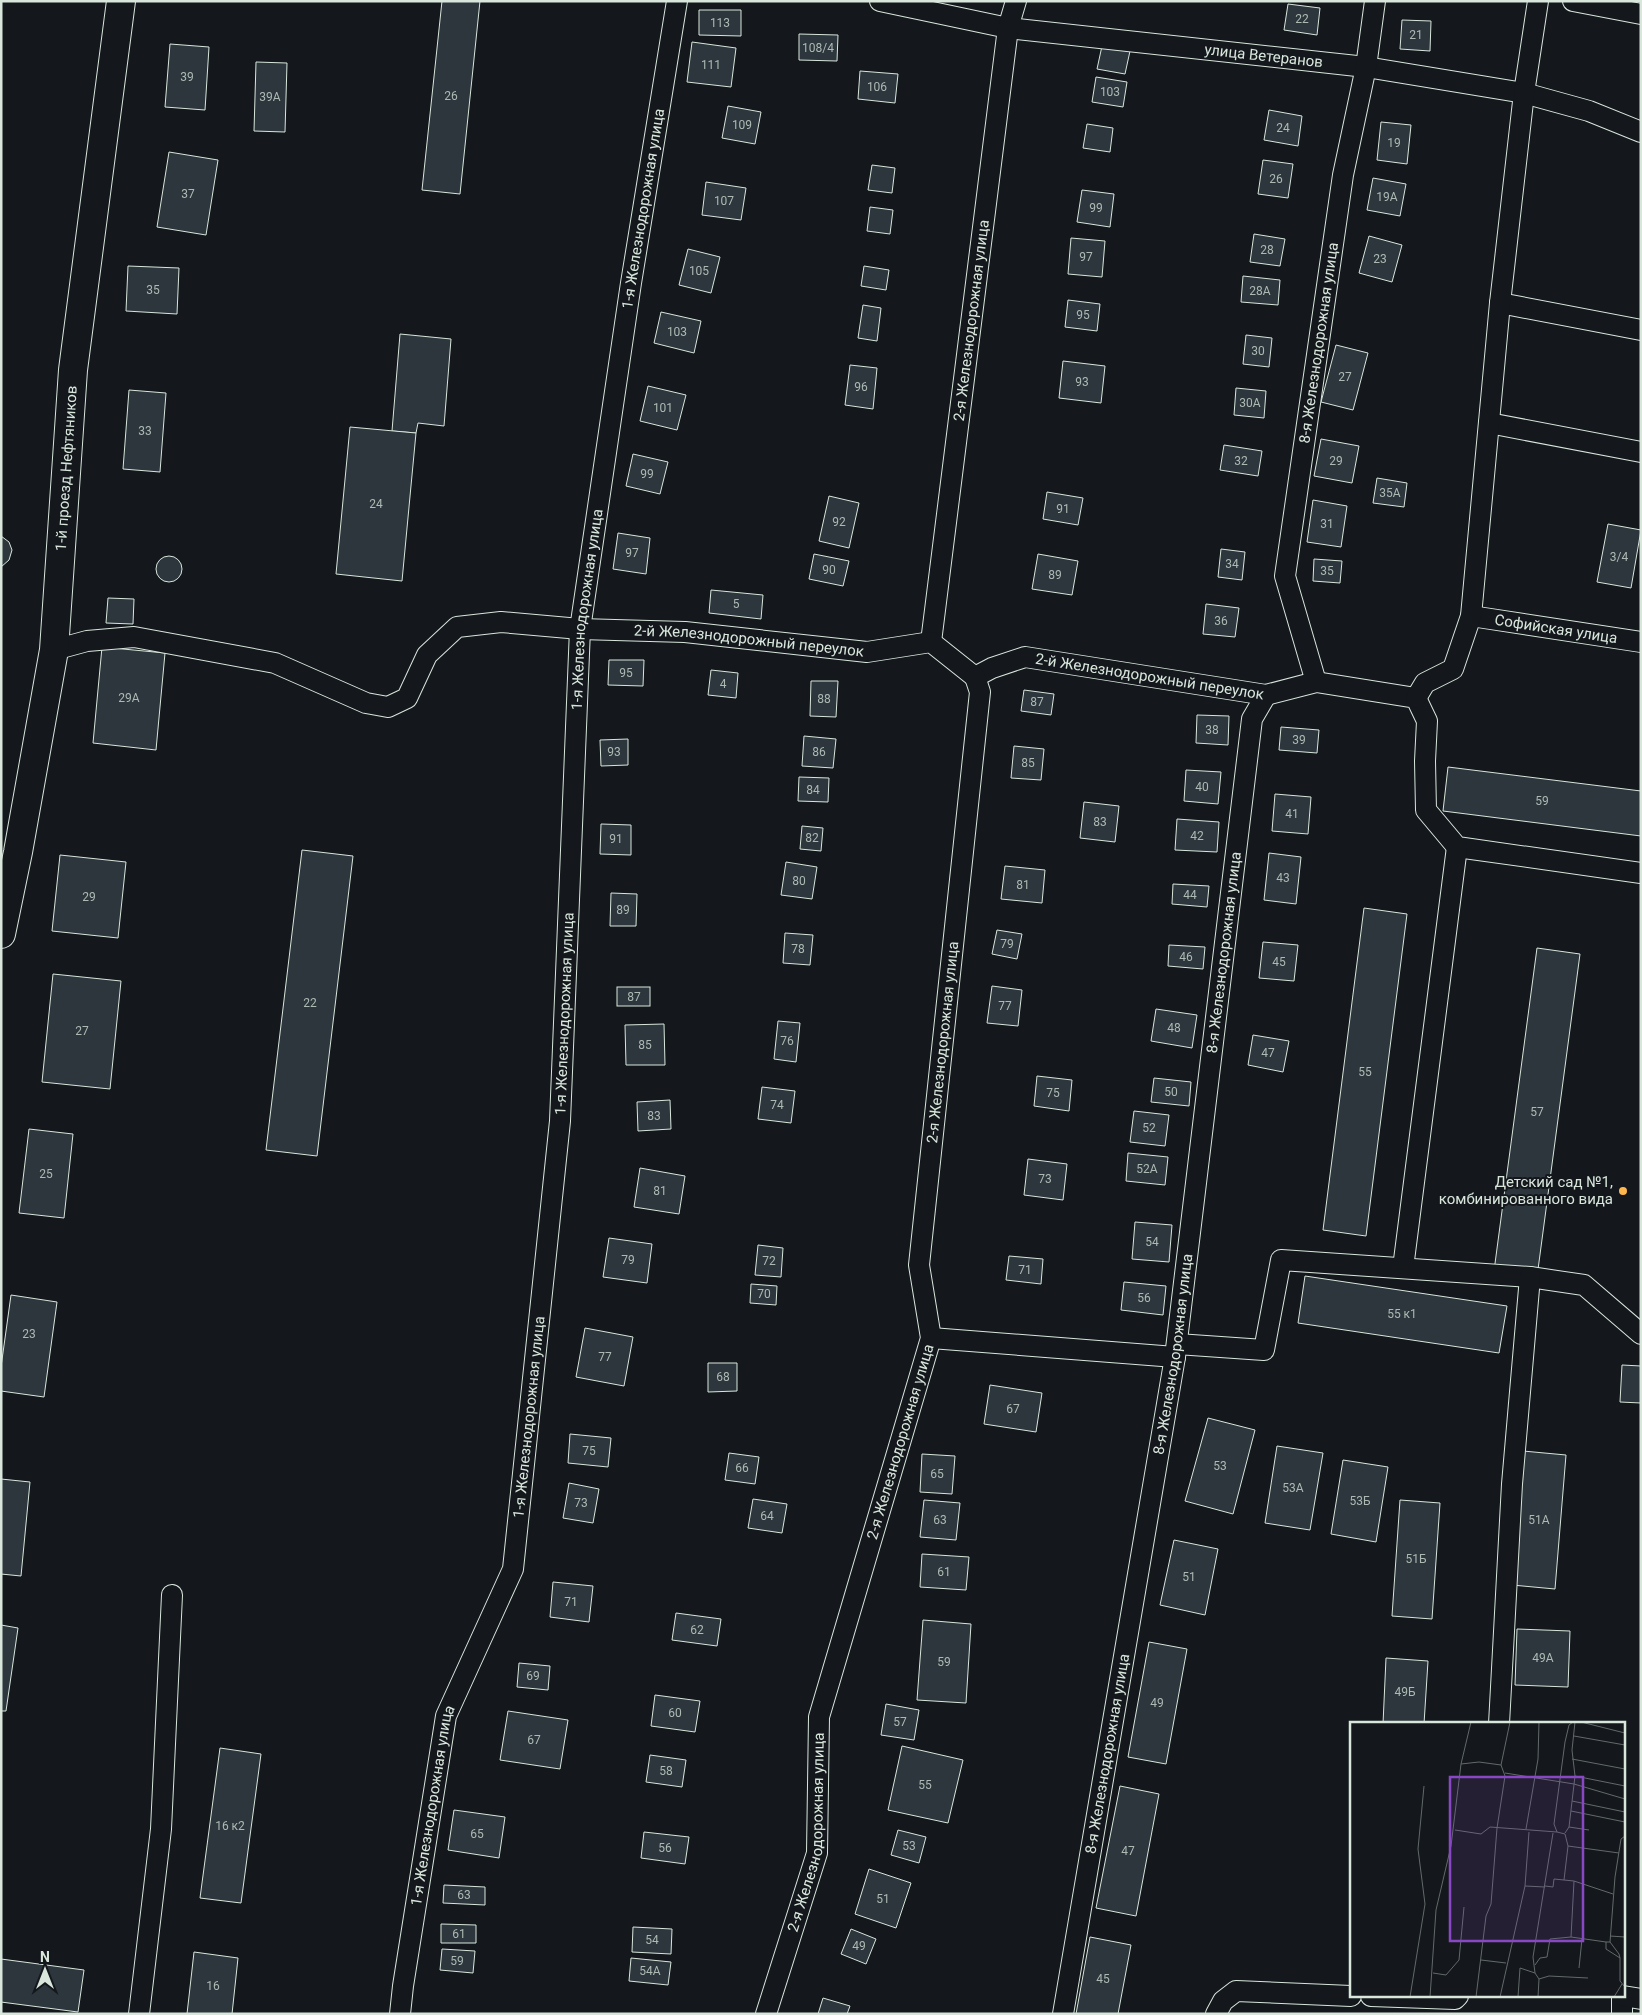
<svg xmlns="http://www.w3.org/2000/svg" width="1642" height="2015" font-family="Roboto,sans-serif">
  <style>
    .building { fill: #2c363c; stroke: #d8e6dc }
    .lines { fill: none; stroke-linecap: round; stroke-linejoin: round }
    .street-casing { stroke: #d8e6dc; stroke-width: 22 }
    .secondary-casing { stroke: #d8e6dc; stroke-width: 30 }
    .street { stroke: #14181c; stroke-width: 20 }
    .secondary { stroke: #14181c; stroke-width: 28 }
    .poi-dot { fill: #ffb74d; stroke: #14181c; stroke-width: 2 }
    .labels { text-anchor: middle; stroke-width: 4; stroke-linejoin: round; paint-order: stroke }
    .number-label { font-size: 12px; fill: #adbab4 }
    .street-label { font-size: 15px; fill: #d8e6dc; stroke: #14181c }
    .poi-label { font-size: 15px; fill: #d8e6dc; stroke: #14181c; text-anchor: end }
    .inset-road { fill: none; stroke: #626a69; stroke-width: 1 }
    .view { fill: #8948c3; fill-opacity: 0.15; stroke: #8948c3; stroke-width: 2.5 }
    .inset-edge { fill: none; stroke: #d8e6dc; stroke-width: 2.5 }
  </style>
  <rect width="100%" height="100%" fill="#14181c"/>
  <g class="building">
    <polygon points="442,1 480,1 460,194 422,190"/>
    <polygon points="1288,4 1320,8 1317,35 1284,30"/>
    <polygon points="699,10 741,10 741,36 699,35"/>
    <polygon points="1402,20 1431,21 1430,51 1400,49"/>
    <polygon points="799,34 838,35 837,61 799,60"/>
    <polygon points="692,42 736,48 731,87 687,82"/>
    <polygon points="170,44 209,47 205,110 165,107"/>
    <polygon points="1102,46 1130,51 1125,74 1097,69"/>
    <polygon points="256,62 287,63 285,132 254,131"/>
    <polygon points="860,71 898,74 895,103 858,99"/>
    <polygon points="1096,77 1127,82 1123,107 1092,102"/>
    <polygon points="728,106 761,112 755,144 722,138"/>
    <polygon points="1269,110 1302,116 1298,146 1264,140"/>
    <polygon points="1381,122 1411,125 1407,164 1377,160"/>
    <polygon points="1087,124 1113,128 1110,152 1083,148"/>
    <polygon points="169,152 218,160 206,235 157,227"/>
    <polygon points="1263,160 1293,164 1288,198 1258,194"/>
    <polygon points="872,165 895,168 892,193 868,190"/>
    <polygon points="1373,178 1406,184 1400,216 1367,210"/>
    <polygon points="706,182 746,188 741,220 702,215"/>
    <polygon points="1082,190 1114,194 1110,227 1077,222"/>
    <polygon points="870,207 893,210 890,234 867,231"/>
    <polygon points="1254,234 1285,239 1280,266 1250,262"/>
    <polygon points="1369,236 1402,245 1392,282 1359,273"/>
    <polygon points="1071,238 1105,241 1102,277 1068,274"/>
    <polygon points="688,249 720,257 711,293 679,285"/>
    <polygon points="128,266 179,268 177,314 126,311"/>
    <polygon points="864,266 889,270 886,290 861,286"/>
    <polygon points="1243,276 1280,280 1278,305 1241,302"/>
    <polygon points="1068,300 1100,304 1097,331 1065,327"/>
    <polygon points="863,305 881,308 877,341 858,338"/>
    <polygon points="661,312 701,321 694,353 654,343"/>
    <polygon points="400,334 451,339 444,426 418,423 416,433 392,431"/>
    <polygon points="1246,335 1272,338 1269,367 1243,364"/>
    <polygon points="1336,345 1368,353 1353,410 1321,402"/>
    <polygon points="1063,361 1105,366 1101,403 1059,398"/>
    <polygon points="850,365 877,368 873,409 845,405"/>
    <polygon points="648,386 686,395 677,430 640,421"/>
    <polygon points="1236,388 1266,391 1264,418 1234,415"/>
    <polygon points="129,390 166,393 160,472 123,469"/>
    <polygon points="350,427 416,433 402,581 336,574"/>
    <polygon points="1321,439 1359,446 1352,483 1314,476"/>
    <polygon points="1224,445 1262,451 1258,476 1220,470"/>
    <polygon points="633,454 668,462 660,494 626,486"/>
    <polygon points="1377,478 1407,483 1404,507 1373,503"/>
    <polygon points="1047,492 1083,498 1078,525 1043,519"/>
    <polygon points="829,496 859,503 849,548 819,541"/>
    <polygon points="1313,500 1347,506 1341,547 1307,542"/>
    <polygon points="1608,524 1641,530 1631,588 1597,582"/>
    <polygon points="618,533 650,538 646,574 613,569"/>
    <polygon points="1,536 9,542 12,550 9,560 1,567"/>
    <polygon points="1221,549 1245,552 1242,580 1218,577"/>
    <polygon points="814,554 849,561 843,586 809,579"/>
    <polygon points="1038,554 1078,561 1072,595 1032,589"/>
    <circle cx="169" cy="569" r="13"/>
    <polygon points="1314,559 1342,561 1340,583 1313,581"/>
    <polygon points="711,590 763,595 761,619 709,613"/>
    <polygon points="108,598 134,599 133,624 106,623"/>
    <polygon points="1206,604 1239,608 1235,637 1203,634"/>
    <polygon points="102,647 165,653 156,750 93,743"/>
    <polygon points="609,660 644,660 643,686 608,685"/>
    <polygon points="711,670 738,673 736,698 708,695"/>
    <polygon points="811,681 838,681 836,717 810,716"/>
    <polygon points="1024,690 1054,694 1051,715 1021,711"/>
    <polygon points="1197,715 1229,716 1228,745 1196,743"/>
    <polygon points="1281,727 1319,730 1317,753 1279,750"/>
    <polygon points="804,736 836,739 833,768 802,766"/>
    <polygon points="628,739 628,765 601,766 600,740"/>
    <polygon points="1014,746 1044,749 1041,780 1011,778"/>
    <polygon points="1448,767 1641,791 1641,836 1443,811"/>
    <polygon points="1186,770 1221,772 1218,804 1184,801"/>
    <polygon points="799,777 829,778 828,802 798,801"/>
    <polygon points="1275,794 1311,797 1308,834 1272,831"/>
    <polygon points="1084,802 1119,806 1115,842 1080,838"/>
    <polygon points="1177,819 1219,822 1217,852 1175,850"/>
    <polygon points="601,824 631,825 631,855 600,854"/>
    <polygon points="802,826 823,828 821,851 800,849"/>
    <polygon points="302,850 353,856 317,1156 266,1150"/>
    <polygon points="1269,853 1301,857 1296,904 1264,900"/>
    <polygon points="60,855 126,862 118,938 52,931"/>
    <polygon points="786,862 817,867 812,899 781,895"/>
    <polygon points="1005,866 1045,870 1042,903 1001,899"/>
    <polygon points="1173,884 1209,886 1207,907 1172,904"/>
    <polygon points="611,893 637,894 636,926 610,926"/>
    <polygon points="1364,908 1407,914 1366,1236 1323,1230"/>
    <polygon points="997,930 1022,934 1017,959 992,954"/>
    <polygon points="785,933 813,935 810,965 783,963"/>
    <polygon points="1263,942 1298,945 1294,981 1259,978"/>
    <polygon points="1169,945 1205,947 1203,969 1168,966"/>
    <polygon points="1537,948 1580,954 1537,1277 1494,1271"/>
    <polygon points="53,974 121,981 110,1089 42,1082"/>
    <polygon points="992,986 1022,990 1018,1026 987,1023"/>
    <rect x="617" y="987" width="33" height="19"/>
    <polygon points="1156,1009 1197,1015 1192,1048 1151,1041"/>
    <polygon points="778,1021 800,1023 796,1062 774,1059"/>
    <polygon points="664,1024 665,1065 626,1065 625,1025"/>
    <polygon points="1253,1035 1289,1041 1283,1072 1248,1065"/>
    <polygon points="1037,1076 1072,1080 1069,1111 1034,1106"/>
    <polygon points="1154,1078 1191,1082 1189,1106 1151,1102"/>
    <polygon points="762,1087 795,1091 791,1123 758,1119"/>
    <polygon points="670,1100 671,1129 638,1131 637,1102"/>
    <polygon points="1134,1111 1169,1115 1165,1146 1130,1142"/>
    <polygon points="29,1129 73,1134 64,1218 19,1213"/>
    <polygon points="1128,1153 1168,1157 1165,1185 1126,1181"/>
    <polygon points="1028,1159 1067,1164 1063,1200 1024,1195"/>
    <polygon points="640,1168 685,1176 679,1214 634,1207"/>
    <polygon points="1135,1222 1172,1225 1169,1262 1132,1259"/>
    <polygon points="609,1238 652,1244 647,1283 603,1277"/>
    <polygon points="758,1245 783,1248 781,1277 755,1275"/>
    <polygon points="1009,1256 1043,1259 1041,1284 1006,1280"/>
    <polygon points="1305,1276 1507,1306 1499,1353 1298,1323"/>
    <polygon points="1124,1282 1166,1286 1163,1315 1121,1310"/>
    <polygon points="751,1284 777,1286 776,1305 750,1303"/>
    <polygon points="11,1295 57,1302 44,1397 1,1391 1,1367"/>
    <polygon points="585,1328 633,1337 624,1386 576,1377"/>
    <polygon points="708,1363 737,1363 737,1391 708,1392"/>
    <polygon points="1622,1365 1641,1366 1641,1403 1620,1402"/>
    <polygon points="990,1385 1042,1393 1036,1432 984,1424"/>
    <polygon points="1208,1418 1255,1430 1233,1514 1185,1501"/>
    <polygon points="570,1434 611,1438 608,1467 568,1463"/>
    <polygon points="1277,1446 1323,1453 1310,1530 1265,1523"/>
    <polygon points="1523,1451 1566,1455 1555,1589 1512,1585"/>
    <polygon points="729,1453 759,1457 755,1484 725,1480"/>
    <polygon points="922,1454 955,1456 952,1494 920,1492"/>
    <polygon points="1343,1460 1388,1467 1376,1542 1331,1534"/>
    <polygon points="1,1479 30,1482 21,1576 1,1574"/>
    <polygon points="569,1483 599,1489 593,1523 563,1518"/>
    <polygon points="753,1499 787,1504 782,1533 748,1528"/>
    <polygon points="924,1500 960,1503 956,1540 920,1537"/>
    <polygon points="1400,1500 1440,1503 1432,1619 1392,1616"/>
    <polygon points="1174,1540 1218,1549 1205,1615 1160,1605"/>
    <polygon points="922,1554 969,1557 966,1590 920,1587"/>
    <polygon points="553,1582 593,1586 589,1622 550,1617"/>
    <polygon points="676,1613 721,1619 717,1646 672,1640"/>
    <polygon points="923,1620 971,1624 966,1703 917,1700"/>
    <polygon points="1,1625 18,1628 6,1711 1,1711"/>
    <polygon points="1517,1629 1570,1631 1568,1687 1515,1685"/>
    <polygon points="1149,1642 1187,1649 1166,1764 1128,1757"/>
    <polygon points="1386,1658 1428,1661 1424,1724 1383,1724"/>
    <polygon points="519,1663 550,1666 548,1690 517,1687"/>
    <polygon points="655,1695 700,1701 695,1732 651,1726"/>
    <polygon points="886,1704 919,1710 914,1740 881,1735"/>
    <polygon points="508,1711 568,1720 560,1769 500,1760"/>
    <polygon points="902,1746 963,1760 948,1823 888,1810"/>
    <polygon points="220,1748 261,1754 241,1903 200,1898"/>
    <polygon points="650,1755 686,1760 682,1787 646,1782"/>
    <polygon points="1120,1786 1159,1794 1136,1916 1096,1908"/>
    <polygon points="454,1810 505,1817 499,1858 448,1850"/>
    <polygon points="898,1830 926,1837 919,1863 891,1855"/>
    <polygon points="644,1832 689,1837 685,1864 641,1858"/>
    <polygon points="869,1869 911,1883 896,1928 855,1914"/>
    <polygon points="444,1885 485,1887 485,1905 443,1903"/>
    <polygon points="441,1924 476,1925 476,1943 441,1943"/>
    <polygon points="633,1927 672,1929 671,1954 632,1952"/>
    <polygon points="851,1929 876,1939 866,1964 841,1954"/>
    <polygon points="1090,1937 1131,1945 1118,2014 1076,2014"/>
    <polygon points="442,1949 475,1951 473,1973 440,1970"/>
    <polygon points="194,1952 238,1958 232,2014 187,2014"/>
    <polygon points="631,1958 671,1962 668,1985 629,1981"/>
    <polygon points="1,1959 84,1970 78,2012 1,2002"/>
    <polygon points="823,1998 850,2006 847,2014 818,2014"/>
  </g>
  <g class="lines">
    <defs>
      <g id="street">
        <path id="s1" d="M880,1L1008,28L1366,67L1524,93L1589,111L1641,132"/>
        <polyline points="1573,1 1641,14"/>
        <polyline points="1500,303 1641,330"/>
        <polyline points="1489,423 1641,452"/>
        <path id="s2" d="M1471,616L1641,642"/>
        <path id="s3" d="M931,642L1008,28L1016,1"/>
        <path id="s4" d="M54,650L87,641L134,637L275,663L366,703L388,707L407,698L427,655L457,627L501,622L580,629L685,632L867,652L931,642L975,677L992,668L1025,657L1266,695L1316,682L1416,698L1427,721L1425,761L1426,810L1457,847L1641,873"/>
        <path id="s5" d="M1316,682L1285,576L1343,175L1366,67L1375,1"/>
        <polyline points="1416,698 1425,683 1453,669 1471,616 1500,303 1524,93 1538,1"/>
        <polyline points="1403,1268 1457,847"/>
        <polyline points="931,1338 1175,1357"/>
        <polyline points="1177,1344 1264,1350 1281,1260 1530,1277 1584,1285 1641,1334"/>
        <polyline points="1499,1724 1512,1484 1530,1277"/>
        <polyline points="1371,1996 1455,1999 1458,1996"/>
        <polyline points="1622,1996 1622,2014"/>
        <polyline points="1623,1996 1641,1999"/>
        <polyline points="139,2014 161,1829 172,1595"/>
        <path id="s6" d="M400,2014L403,1986L446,1716L513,1569L560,1121L580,629L631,283L677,1"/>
        <path id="s7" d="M766,2014L817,1853L819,1717L931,1338L919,1265L980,692L975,677"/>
        <path id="s8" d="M1063,2014L1175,1357L1252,719L1266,695"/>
        <polyline points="1216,2014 1223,2001 1236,1991 1351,1996"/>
      </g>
      <g id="secondary">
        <path id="s9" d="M1,934L18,852L54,650L73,370L121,1"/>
      </g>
    </defs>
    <use href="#street" class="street-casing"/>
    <use href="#secondary" class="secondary-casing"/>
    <use href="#street" class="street"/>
    <use href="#secondary" class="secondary"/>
  </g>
  <circle class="poi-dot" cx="1623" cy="1191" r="5"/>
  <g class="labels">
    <g class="number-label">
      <text x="1302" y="23">22</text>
      <text x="720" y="27">113</text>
      <text x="1416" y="39">21</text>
      <text x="818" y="52">108/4</text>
      <text x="711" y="69">111</text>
      <text x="187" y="81">39</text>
      <text x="877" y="91">106</text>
      <text x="1110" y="96">103</text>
      <text x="451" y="100">26</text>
      <text x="270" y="101">39А</text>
      <text x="742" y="129">109</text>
      <text x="1283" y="132">24</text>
      <text x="1394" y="147">19</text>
      <text x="1276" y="183">26</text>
      <text x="188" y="198">37</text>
      <text x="1387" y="201">19А</text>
      <text x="724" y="205">107</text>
      <text x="1096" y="212">99</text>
      <text x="1267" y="254">28</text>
      <text x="1086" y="261">97</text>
      <text x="1380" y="263">23</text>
      <text x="699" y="275">105</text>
      <text x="153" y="294">35</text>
      <text x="1260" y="295">28А</text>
      <text x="1083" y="319">95</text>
      <text x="677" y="336">103</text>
      <text x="1258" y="355">30</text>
      <text x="1345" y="381">27</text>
      <text x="1082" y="386">93</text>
      <text x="861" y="391">96</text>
      <text x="1250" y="407">30А</text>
      <text x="663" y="412">101</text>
      <text x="145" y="435">33</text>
      <text x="1241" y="465">32</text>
      <text x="1336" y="465">29</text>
      <text x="647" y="478">99</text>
      <text x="1390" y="497">35А</text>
      <text x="376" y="508">24</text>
      <text x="1063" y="513">91</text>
      <text x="839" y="526">92</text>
      <text x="1327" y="528">31</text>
      <text x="632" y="557">97</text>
      <text x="1619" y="561">3/4</text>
      <text x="1232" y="568">34</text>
      <text x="829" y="574">90</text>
      <text x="1327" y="575">35</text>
      <text x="1055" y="579">89</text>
      <text x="736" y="608">5</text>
      <text x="1221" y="625">36</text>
      <text x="626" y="677">95</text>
      <text x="723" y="688">4</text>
      <text x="129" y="702">29А</text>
      <text x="824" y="703">88</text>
      <text x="1037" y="706">87</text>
      <text x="1212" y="734">38</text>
      <text x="1299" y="744">39</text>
      <text x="614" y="756">93</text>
      <text x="819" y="756">86</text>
      <text x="1028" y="767">85</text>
      <text x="1202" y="791">40</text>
      <text x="813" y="794">84</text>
      <text x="1542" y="805">59</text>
      <text x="1292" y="818">41</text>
      <text x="1100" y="826">83</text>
      <text x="1197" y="840">42</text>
      <text x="812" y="842">82</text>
      <text x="616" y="843">91</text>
      <text x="1283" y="882">43</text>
      <text x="799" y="885">80</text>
      <text x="1023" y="889">81</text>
      <text x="1190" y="899">44</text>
      <text x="89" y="901">29</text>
      <text x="623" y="914">89</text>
      <text x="1007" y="948">79</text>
      <text x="798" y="953">78</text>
      <text x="1186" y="961">46</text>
      <text x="1279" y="966">45</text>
      <text x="634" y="1001">87</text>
      <text x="310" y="1007">22</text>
      <text x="1005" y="1010">77</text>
      <text x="1174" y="1032">48</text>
      <text x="82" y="1035">27</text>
      <text x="787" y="1045">76</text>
      <text x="645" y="1049">85</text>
      <text x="1268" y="1057">47</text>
      <text x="1365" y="1076">55</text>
      <text x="1171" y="1096">50</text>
      <text x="1053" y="1097">75</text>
      <text x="777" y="1109">74</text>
      <text x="1537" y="1116">57</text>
      <text x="654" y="1120">83</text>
      <text x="1149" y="1132">52</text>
      <text x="1147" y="1173">52А</text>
      <text x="46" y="1178">25</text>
      <text x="1045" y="1183">73</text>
      <text x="660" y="1195">81</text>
      <text x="1152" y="1246">54</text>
      <text x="628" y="1264">79</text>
      <text x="769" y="1265">72</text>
      <text x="1025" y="1274">71</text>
      <text x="764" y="1298">70</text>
      <text x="1144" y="1302">56</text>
      <text x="1402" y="1318">55 к1</text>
      <text x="29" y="1338">23</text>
      <text x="605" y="1361">77</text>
      <text x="723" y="1381">68</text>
      <text x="1013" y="1413">67</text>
      <text x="589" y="1455">75</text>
      <text x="1220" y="1470">53</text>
      <text x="742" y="1472">66</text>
      <text x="937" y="1478">65</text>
      <text x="1293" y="1492">53А</text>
      <text x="1360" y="1505">53Б</text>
      <text x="581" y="1507">73</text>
      <text x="767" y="1520">64</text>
      <text x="940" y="1524">63</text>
      <text x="1539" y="1524">51А</text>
      <text x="1416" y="1563">51Б</text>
      <text x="944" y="1576">61</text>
      <text x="1189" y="1581">51</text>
      <text x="571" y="1606">71</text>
      <text x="697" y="1634">62</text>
      <text x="1543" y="1662">49А</text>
      <text x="944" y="1666">59</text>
      <text x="533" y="1680">69</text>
      <text x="1405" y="1696">49Б</text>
      <text x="1157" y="1707">49</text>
      <text x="675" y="1717">60</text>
      <text x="900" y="1726">57</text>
      <text x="534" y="1744">67</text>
      <text x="666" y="1775">58</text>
      <text x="925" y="1789">55</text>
      <text x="230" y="1830">16 к2</text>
      <text x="477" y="1838">65</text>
      <text x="909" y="1850">53</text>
      <text x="665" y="1852">56</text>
      <text x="1128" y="1855">47</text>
      <text x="464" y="1899">63</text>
      <text x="883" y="1903">51</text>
      <text x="459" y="1938">61</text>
      <text x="652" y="1944">54</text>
      <text x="859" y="1950">49</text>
      <text x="457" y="1965">59</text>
      <text x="650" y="1975">54А</text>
      <text x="1103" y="1983">45</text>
      <text x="213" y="1990">16</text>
    </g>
    <g class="street-label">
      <text dy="5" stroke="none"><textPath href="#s1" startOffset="388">улица Ветеранов</textPath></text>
      <text dy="5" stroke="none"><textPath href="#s6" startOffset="1831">1-я Железнодорожная улица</textPath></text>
      <text dy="5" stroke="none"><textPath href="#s3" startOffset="324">2-я Железнодорожная улица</textPath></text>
      <text dy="5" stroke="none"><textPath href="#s5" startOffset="346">8-я Железнодорожная улица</textPath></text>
      <text dy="5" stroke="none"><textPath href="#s9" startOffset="471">1-й проезд Нефтяников</textPath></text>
      <text dy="5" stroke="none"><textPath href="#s6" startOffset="1426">1-я Железнодорожная улица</textPath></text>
      <text dy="5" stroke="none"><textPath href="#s2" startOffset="86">Софийская улица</textPath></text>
      <text dy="5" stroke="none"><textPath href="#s4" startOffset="749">2-й Железнодорожный переулок</textPath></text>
      <text dy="5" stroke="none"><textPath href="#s4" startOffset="1169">2-й Железнодорожный переулок</textPath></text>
      <text dy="5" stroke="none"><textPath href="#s8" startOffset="1074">8-я Железнодорожная улица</textPath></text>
      <text dy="5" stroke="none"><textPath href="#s6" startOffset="1021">1-я Железнодорожная улица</textPath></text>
      <text dy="5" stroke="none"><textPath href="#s7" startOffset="998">2-я Железнодорожная улица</textPath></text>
      <text dy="5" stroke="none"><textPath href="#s8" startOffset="669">8-я Железнодорожная улица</textPath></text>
      <text dy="5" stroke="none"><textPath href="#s6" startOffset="616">1-я Железнодорожная улица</textPath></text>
      <text dy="5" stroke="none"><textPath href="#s7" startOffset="592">2-я Железнодорожная улица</textPath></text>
      <text dy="5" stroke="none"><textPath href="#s8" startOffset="264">8-я Железнодорожная улица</textPath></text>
      <text dy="5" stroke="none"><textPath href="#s6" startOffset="211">1-я Железнодорожная улица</textPath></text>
      <text dy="5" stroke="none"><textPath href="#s7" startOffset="188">2-я Железнодорожная улица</textPath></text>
    </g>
    <g class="poi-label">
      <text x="1613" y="1187">Детский сад №1,<tspan x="1613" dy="17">комбинированного вида</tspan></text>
    </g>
  </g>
  <g transform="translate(1350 1722)">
    <rect width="275" height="275" fill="#14181c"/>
    <path class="inset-road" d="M231,0L275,11M224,14L275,23M222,37L275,47M111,42L129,40L151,43M155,51L224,62L275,77M225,54L275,64M222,79L275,90M221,89L275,100M219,105L239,108M176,107L188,37L189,0M105,108L131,112L140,105L207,110L215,112L218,124L269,131M207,110L204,102L215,20L219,3L223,0M215,111L219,105L225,54L222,28L225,0M214,158L218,124M175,164L195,165M195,164L203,165L204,157L224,159L263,172M260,214L275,215M221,215L224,159M260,220L265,155L271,117L275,114M270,236L256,227V220H260L269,232L270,236V259L275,265M131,238L156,241M185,243L190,236L197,235L200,217L221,215L256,220M229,246L232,217M83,251L96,253L109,238L114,185M185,251L189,257L188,275M189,257L199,254L238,256M60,275L75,182L68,127L74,64M80,275L86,188L101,124L111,42L121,0M126,275L136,194L141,182L147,106L155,54L151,43L160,0M150,275L175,164L179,110M168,275L170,246L185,251L183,235L203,111M264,275L272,262"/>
    <path class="view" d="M100,55H233V219H100Z"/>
    <rect width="275" height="275" class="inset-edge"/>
  </g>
  <rect width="1642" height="2015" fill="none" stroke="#d8e6dc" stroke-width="5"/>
  <g transform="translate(45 1970)" stroke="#14181c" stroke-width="4" paint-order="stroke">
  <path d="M0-4L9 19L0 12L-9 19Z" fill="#d8e6dc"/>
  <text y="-8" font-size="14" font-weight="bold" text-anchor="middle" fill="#d8e6dc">N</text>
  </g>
</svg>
